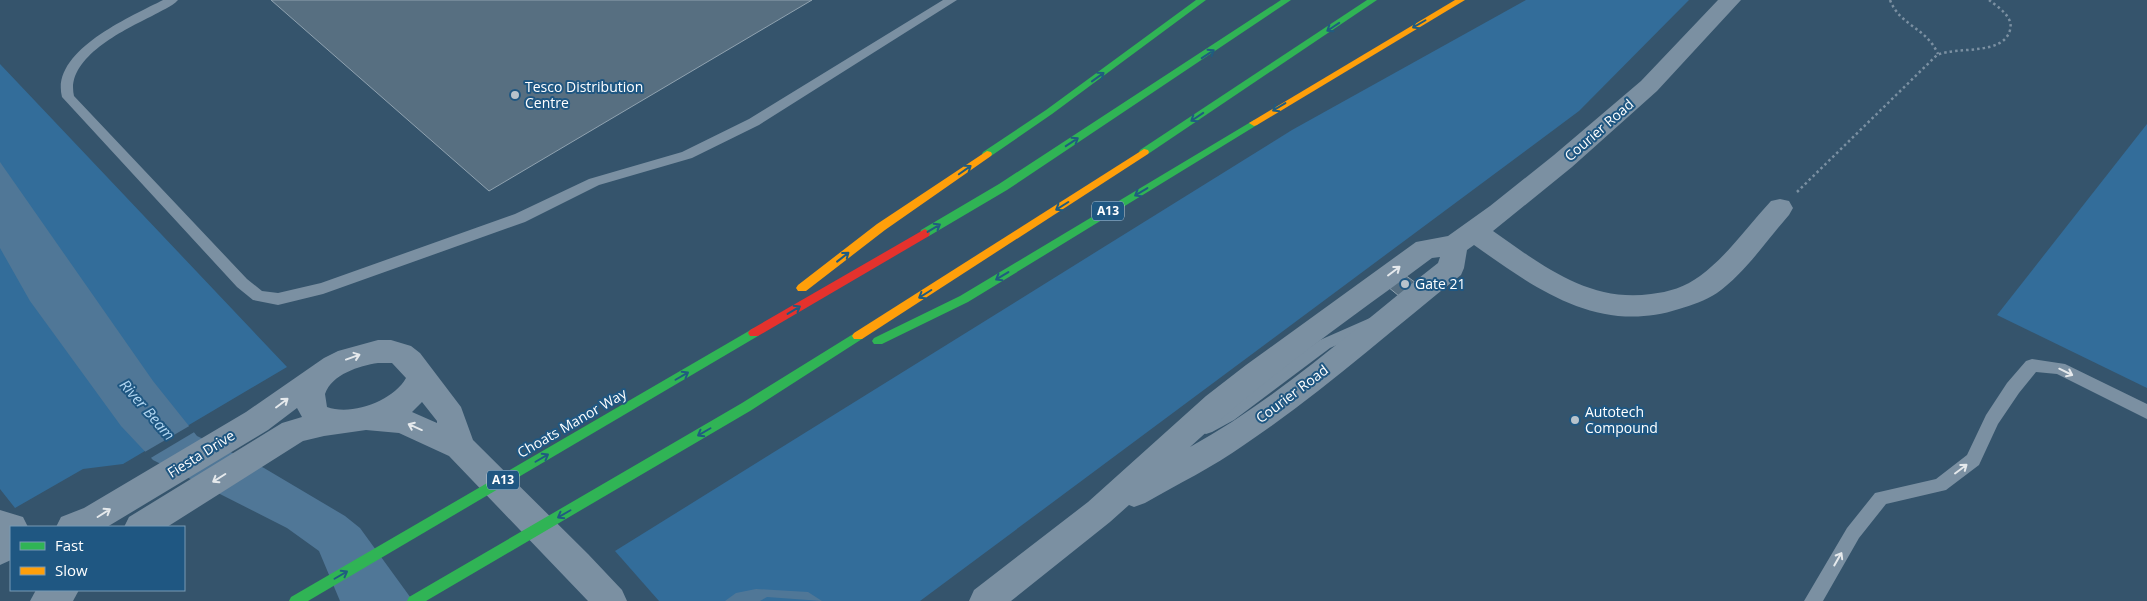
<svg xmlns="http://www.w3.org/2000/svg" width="2147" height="601" font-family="'Open Sans',sans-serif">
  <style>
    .green { fill: #336d9a }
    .water { fill: #507797 }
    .pier { fill: #35546c }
    .building { fill: #576f81; stroke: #8fa2b0 }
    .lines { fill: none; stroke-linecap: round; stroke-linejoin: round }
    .path { stroke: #7b90a2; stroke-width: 2.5; stroke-dasharray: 2.5 3; stroke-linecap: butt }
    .lane { fill: #7b90a2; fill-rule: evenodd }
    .street { fill: #7b90a2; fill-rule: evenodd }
    .fast { fill: #30b455; fill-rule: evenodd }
    .slow { fill: #ff9f0a; fill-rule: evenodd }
    .jam { fill: #e5322d; fill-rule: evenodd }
    .oneway { stroke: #205c80 }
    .oneway2 { stroke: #e5e9ec }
    .poi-dot { fill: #b8c3cc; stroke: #1f5782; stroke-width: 2 }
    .labels { text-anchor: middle; stroke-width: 4; stroke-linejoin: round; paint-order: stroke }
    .shield { fill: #1f5782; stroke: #bccdda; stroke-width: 1 }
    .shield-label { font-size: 12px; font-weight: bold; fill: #fff }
    .poi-label { font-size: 14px; fill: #fff; stroke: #1f5782; text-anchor: start }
    .street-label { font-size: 14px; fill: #fff; stroke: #1f5782 }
    .water-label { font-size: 15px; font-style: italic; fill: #b1d6f1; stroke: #1f5782 }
  </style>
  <rect width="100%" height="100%" fill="#35546c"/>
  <g class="green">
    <polygon points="1526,0 1689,0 1579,111 920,601 659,601 615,551 1292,130"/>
    <polygon points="0,64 287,367 123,464 83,469 15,508 0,489"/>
    <polygon points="2147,124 2147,388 1997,315"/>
  </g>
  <g class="water">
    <polygon points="0,162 153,381 197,436 264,468 345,516 360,528 413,601 340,601 319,551 287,528 153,460 121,426 30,301 0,248"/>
    <polygon points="756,589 808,592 822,601 767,597 760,601 725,601 736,593"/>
  </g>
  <polygon class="pier" points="191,425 196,431 149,459 143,453"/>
  <g class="building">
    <polygon points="271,0 812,0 489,191"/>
    <polygon points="1402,273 1419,285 1399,296 1388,287"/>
  </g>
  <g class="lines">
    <g class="path">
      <path d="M1890,0C1900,26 1926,27 1938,54"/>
      <path d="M1797,192L1937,55C1958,46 2003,56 2010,30C2014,17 1998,7 1989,0"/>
    </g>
    <g class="lane">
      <path d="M163,0H178C172,7 160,11 152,16C124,30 65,58 74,96L247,279L262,291L278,293L321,283L515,214L589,179L682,152L749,119L943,0H957L759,125L692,158L599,185L525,222L323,294L278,305L253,300L237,287L62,97C50,51 130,17 163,0Z"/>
      <polygon points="1370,318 1375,320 1378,324 1375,328 1330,348 1234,420 1212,432 1206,434 1200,432 1198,427 1200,422 1222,410 1320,340"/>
      <polygon points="2032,359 2065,364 2147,404 2147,419 2057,374 2036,372 2019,393 1998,424 1979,465 1946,490 1886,504 1859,538 1823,601 1804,601 1847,528 1875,493 1936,479 1967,455 1986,415 2007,383 2026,361"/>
    </g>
    <g class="street">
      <path d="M1718,0H1741L1657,91L1572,167L1493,231C1540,264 1589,303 1651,294C1669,292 1685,287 1700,276C1727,256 1748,226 1771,201L1780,199L1789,201L1793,208L1789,215C1767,240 1745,273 1717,293C1705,301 1692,305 1679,309C1599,335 1536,289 1474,245L1467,250L1464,268L1461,275C1389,332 1320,394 1244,445C1213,467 1178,484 1145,503L1134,507L1129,505L1110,522L1011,601H969L974,590L1088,502L1206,396L1246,365L1416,242L1448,236L1490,206L1554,155L1641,81ZM1440,257L1438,263C1357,326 1280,397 1190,447C1265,377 1350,319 1432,258Z"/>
      <path d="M378,340H391L411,346L420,353L461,407L473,440L588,554L622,590L627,601H588L449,456L399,433L366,430L324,436L303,441L167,527H124L129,517L282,423L302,417L297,408L268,430L107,527H56L61,517L84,508L246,412L324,358L338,351ZM378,363H392L406,378C393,401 352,416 327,407L325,394C332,374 359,366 378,363ZM422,402L437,421V423L412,412Z"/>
      <polygon points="0,510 23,517 28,527 11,527 11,560 0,565"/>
      <polygon points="36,590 79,590 73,601 30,601"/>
    </g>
    <g class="fast">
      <polygon points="1196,0 1206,0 1052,114 991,156 983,156 982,154 983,152 1046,110"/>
      <polygon points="1281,0 1291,0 1007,190 929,236 921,236 920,233 921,230 999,184"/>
      <polygon points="1367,0 1377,0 1148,154 1140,154 1139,152 1140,150"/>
      <polygon points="1254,120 1259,123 1257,125 968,302 882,344 874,344 872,341 874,338 960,296"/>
      <polygon points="754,328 758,330 760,333 758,336 308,601 289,601 291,597"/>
      <polygon points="858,331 862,333 864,336 862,339 750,411 426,601 407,601 409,597 742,403"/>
    </g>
    <g class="slow">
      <polygon points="1455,0 1465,0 1257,125 1254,126 1249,123"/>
      <polygon points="1144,149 1148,150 1149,152 1148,154 862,339 854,339 852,336 854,333"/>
      <polygon points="987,151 991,152 992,154 991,156 885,230 806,291 798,291 796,288 798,285 877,224"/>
    </g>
    <polygon class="jam" points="925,229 930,233 929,236 758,336 750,336 748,333 750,330"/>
  </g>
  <defs><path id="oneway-shaft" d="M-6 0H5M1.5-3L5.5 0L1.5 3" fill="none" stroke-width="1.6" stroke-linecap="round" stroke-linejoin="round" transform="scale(1.25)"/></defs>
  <g class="oneway">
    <use href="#oneway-shaft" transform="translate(1419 24) rotate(150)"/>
    <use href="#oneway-shaft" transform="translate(1333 27) rotate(146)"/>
    <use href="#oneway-shaft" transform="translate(1208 54) rotate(-33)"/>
    <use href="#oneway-shaft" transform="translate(1098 77) rotate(-36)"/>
    <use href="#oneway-shaft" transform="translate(1279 107) rotate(149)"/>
    <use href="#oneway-shaft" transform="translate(1197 117) rotate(146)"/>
    <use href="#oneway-shaft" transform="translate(1072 142) rotate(-33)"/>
    <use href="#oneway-shaft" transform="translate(965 170) rotate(-35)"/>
    <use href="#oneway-shaft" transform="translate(1141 192) rotate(149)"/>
    <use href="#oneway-shaft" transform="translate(1062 206) rotate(148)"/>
    <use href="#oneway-shaft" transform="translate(934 228) rotate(-31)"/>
    <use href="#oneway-shaft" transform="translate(843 257) rotate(-38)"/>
    <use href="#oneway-shaft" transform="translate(1002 276) rotate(149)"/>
    <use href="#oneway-shaft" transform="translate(925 294) rotate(148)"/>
    <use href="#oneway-shaft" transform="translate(794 310) rotate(-31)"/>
    <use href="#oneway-shaft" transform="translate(682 376) rotate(-30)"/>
    <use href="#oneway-shaft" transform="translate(704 432) rotate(150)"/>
    <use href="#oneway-shaft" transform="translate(542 458) rotate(-30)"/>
    <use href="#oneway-shaft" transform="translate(564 514) rotate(150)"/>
    <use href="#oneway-shaft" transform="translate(341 575) rotate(-30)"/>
  </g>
  <g class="oneway2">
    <use href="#oneway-shaft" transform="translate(1394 271) rotate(-37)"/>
    <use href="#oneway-shaft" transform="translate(353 357) rotate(-20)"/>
    <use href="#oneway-shaft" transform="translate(2066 372) rotate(26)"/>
    <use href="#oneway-shaft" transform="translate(282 403) rotate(-37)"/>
    <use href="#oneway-shaft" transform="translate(415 427) rotate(-156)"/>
    <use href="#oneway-shaft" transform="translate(1961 469) rotate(-37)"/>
    <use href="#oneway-shaft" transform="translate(219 478) rotate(148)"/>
    <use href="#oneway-shaft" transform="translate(104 513) rotate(-32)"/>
    <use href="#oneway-shaft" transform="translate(1838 559) rotate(-60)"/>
  </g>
  <g class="poi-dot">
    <circle cx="515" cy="95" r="5"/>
    <circle cx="1405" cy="284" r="5"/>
    <circle cx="1575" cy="420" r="5"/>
  </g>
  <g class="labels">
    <g class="shield">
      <rect x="1092" y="201.5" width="32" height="19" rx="4"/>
      <rect x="487" y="470.5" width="32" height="19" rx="4"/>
    </g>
    <g class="shield-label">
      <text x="1108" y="215">A13</text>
      <text x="503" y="484">A13</text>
    </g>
    <g class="poi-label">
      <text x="525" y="92">Tesco Distribution<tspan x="525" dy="16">Centre</tspan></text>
      <text x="1415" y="289">Gate 21</text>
      <text x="1585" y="417">Autotech<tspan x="1585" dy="16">Compound</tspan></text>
    </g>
    <g class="street-label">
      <text transform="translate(1599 130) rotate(-41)" y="5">Courier Road</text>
      <text transform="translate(1292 394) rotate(-37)" y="5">Courier Road</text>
      <text transform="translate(572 423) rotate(-30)" y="5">Choats Manor Way</text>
      <text transform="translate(201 454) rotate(-32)" y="5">Fiesta Drive</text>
    </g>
    <g class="water-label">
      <text transform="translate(147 410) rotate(49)" y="5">River Beam</text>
    </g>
  </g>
  <rect x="10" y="526" width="175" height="65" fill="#1f5782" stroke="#799ab4"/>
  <rect x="20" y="542" width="25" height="8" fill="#30b455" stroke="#799ab4"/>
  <text x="55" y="551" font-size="15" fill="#ffffff">Fast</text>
  <rect x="20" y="567" width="25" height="8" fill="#ff9f0a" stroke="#799ab4"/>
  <text x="55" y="576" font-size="15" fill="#ffffff">Slow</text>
</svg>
